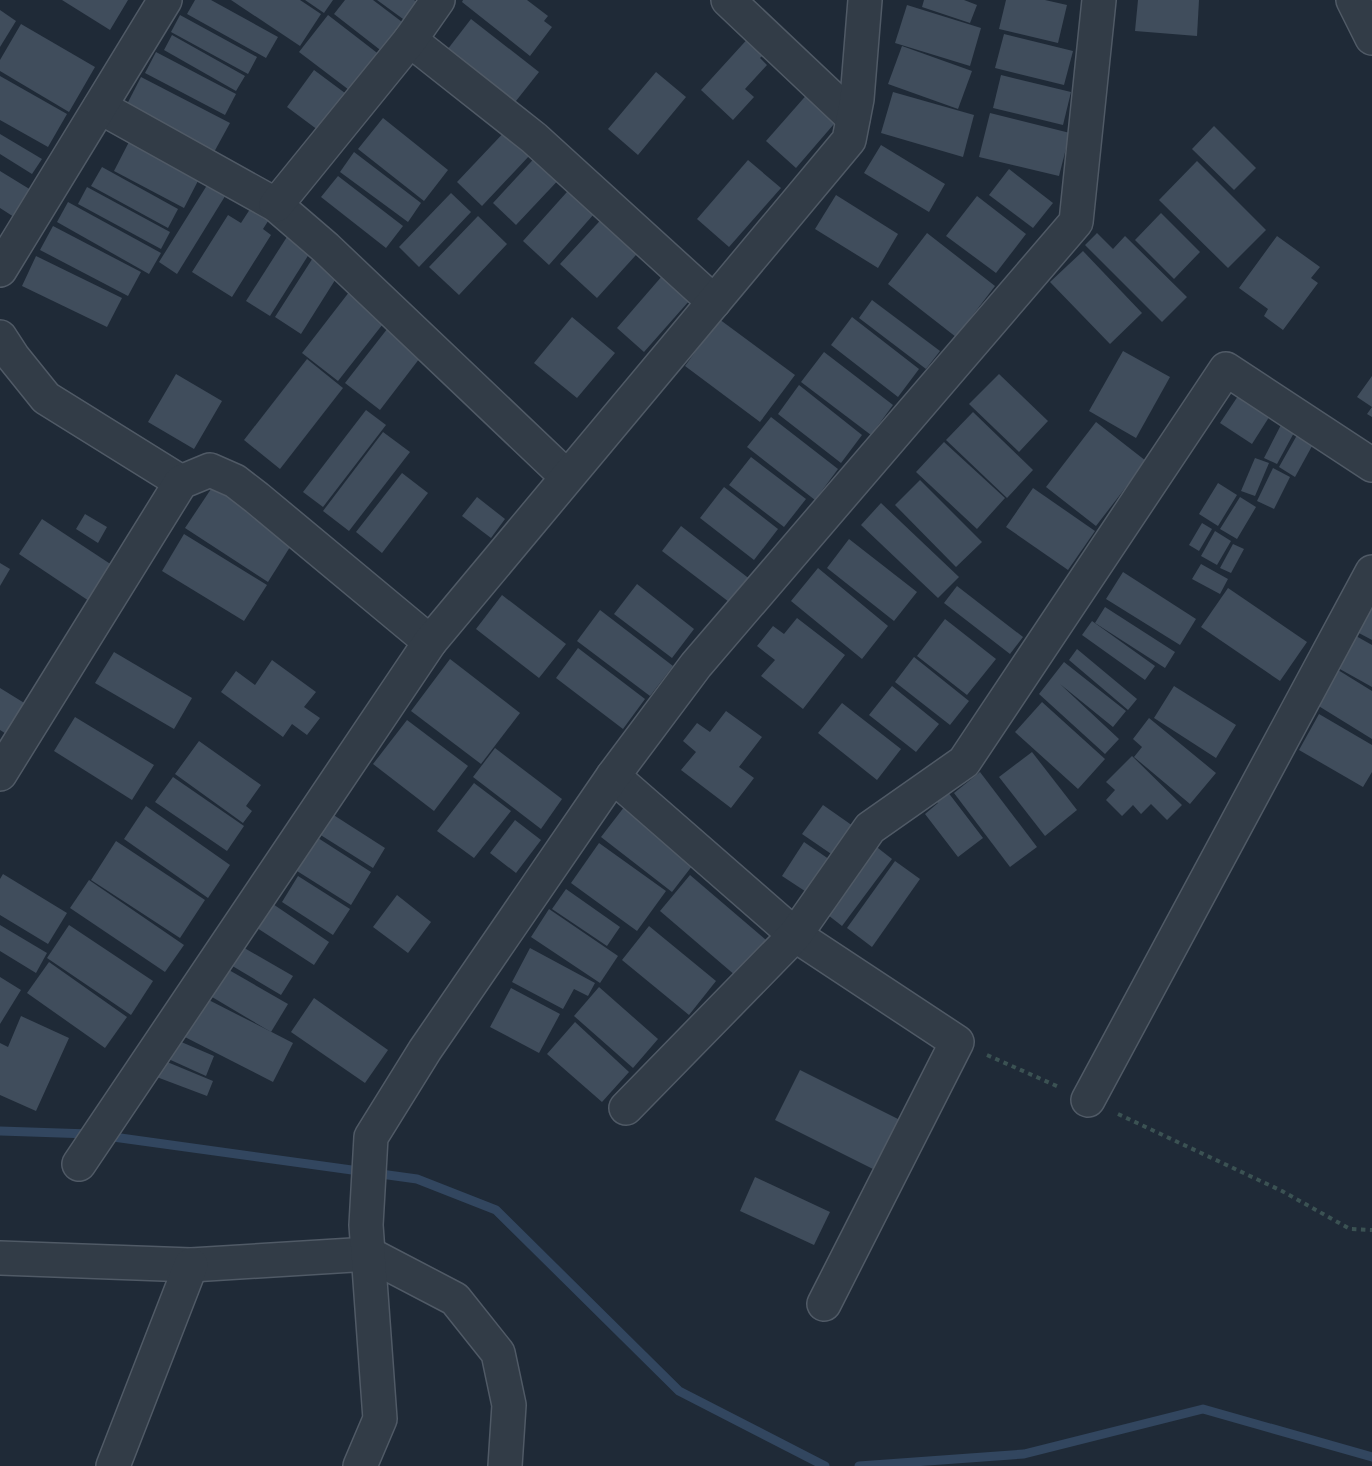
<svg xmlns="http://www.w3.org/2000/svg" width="1372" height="1466" font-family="Cabin,sans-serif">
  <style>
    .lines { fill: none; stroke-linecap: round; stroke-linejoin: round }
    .stream { stroke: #32465f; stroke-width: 9 }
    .building { fill: #404d5c }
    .street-casing { stroke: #505a66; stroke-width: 36 }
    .path { stroke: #3b5253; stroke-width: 4; stroke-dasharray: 4.5 4.5; stroke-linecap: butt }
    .street { stroke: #323c47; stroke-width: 33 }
  </style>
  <rect width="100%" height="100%" fill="#1f2a37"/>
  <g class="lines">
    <g class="stream">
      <polyline points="0,1131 90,1134"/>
      <polyline points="106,1136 417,1179 496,1210 679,1391 825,1466"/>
      <polyline points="859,1466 1024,1454 1203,1409 1372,1457"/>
    </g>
  </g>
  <g class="building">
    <polygon points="62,0 128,0 110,30"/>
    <polygon points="195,0 211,0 278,37 266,58 187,14"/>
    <polygon points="231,0 300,0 321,14 300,46"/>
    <polygon points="305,0 333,0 324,13"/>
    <polygon points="345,0 373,0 410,28 388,56 334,14"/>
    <polygon points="377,0 414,0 427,9 414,27"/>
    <polygon points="463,0 527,0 548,16 544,21 552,27 530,56 462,2"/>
    <polygon points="924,0 964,0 977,5 970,23 922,7"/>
    <polygon points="1006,0 1045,0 1067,5 1058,43 999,29"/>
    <polygon points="1138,0 1199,0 1197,36 1135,31"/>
    <polygon points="907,5 981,28 970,66 895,43"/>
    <polygon points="0,10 16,21 0,47"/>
    <polygon points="180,15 257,57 248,74 171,32"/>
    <polygon points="328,15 385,59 357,96 299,52"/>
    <polygon points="471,19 539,72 512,106 444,54"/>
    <polygon points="21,24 95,67 69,112 0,71 0,60"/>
    <polygon points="752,34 769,49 760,58 767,65 745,89 754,97 733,120 701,90"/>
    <polygon points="1004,34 1073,51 1064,85 995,68"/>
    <polygon points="172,35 245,76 236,91 164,50"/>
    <polygon points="902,46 972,71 958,109 888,84"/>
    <polygon points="156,52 236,94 225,115 145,73"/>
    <polygon points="314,70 353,99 326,136 287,107"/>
    <polygon points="656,72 686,97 638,155 608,129"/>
    <polygon points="1001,75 1071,92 1063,125 993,108"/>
    <polygon points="0,76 67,114 48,147 0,120"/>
    <polygon points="141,77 230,123 213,154 125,108"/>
    <polygon points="810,91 840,117 796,168 766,141"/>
    <polygon points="893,92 974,115 963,157 881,133"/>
    <polygon points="990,113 1070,133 1059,176 979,157"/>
    <polygon points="383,118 448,170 424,201 358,149"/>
    <polygon points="510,126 530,155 482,206 457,182"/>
    <polygon points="1214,126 1256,168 1234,190 1192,149"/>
    <polygon points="0,134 42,159 32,174 0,154"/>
    <polygon points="131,138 201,175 184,208 114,171"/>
    <polygon points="881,145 945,184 929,212 864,173"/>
    <polygon points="541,151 565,173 516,225 493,203"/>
    <polygon points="354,152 421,203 408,222 340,172"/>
    <polygon points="748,160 781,188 729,247 697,219"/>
    <polygon points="1197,161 1266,230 1228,268 1159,200"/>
    <polygon points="102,167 178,209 168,228 91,186"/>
    <polygon points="1009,169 1053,203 1033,228 989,195"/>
    <polygon points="0,171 31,190 14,217 0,208"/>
    <polygon points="338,176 403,226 386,248 321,197"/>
    <polygon points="209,182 227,193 177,274 159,262"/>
    <polygon points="575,183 601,206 549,265 523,241"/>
    <polygon points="87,187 170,232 161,249 78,204"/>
    <polygon points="451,193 471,212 419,267 399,247"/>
    <polygon points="836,195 898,234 878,268 815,229"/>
    <polygon points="977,196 1026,234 996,273 946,236"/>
    <polygon points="68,202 161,253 149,274 57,222"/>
    <polygon points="252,206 270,218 263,229 271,235 232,297 192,272 228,215 241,223"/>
    <polygon points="608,212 645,245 597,298 560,264"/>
    <polygon points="1161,213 1200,252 1174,279 1135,240"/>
    <polygon points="478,216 507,244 459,295 429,267"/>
    <polygon points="53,226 141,272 128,296 40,250"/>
    <polygon points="292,229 316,243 270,316 246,301"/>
    <polygon points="927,233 995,286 956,337 888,284"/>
    <polygon points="1097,233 1113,249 1125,236 1187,297 1162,322 1085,245"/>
    <polygon points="1277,236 1320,267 1311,278 1318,283 1283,330 1264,316 1268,309 1239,288"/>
    <polygon points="1083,251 1142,313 1110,344 1050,282"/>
    <polygon points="316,253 342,269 301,334 275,317"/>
    <polygon points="36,256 122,298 107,327 22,286"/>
    <polygon points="669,268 697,292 644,352 617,328"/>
    <polygon points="353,287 390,315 338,381 302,353"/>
    <polygon points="872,300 940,351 926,369 859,318"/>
    <polygon points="572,317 615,353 577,398 534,363"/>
    <polygon points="852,317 919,369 898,397 831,345"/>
    <polygon points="719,319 795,375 760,422 685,366"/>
    <polygon points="391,324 426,350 380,410 345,383"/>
    <polygon points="1123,351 1170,377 1136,438 1089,411"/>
    <polygon points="824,352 893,405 871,435 801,382"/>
    <polygon points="307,359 343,388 280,469 244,440"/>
    <polygon points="176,374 222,401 194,449 148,422"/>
    <polygon points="999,374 1048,421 1019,452 969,404"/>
    <polygon points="1372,376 1372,417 1367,414 1372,407 1357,397"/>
    <polygon points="799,385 862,435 841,463 778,414"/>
    <polygon points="1242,390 1273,411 1252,444 1220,423"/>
    <polygon points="366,410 386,425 323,507 303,492"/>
    <polygon points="973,412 1033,470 1007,498 946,440"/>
    <polygon points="771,417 838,469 815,500 747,447"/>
    <polygon points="1283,421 1296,429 1277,464 1264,458"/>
    <polygon points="1096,422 1146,461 1096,526 1046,487"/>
    <polygon points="1301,428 1317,437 1295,477 1279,467"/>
    <polygon points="383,432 410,452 349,531 323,511"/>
    <polygon points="944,442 1005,498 977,529 916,472"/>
    <polygon points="751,457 806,499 784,527 729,485"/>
    <polygon points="1255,458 1269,463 1255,496 1241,491"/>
    <polygon points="1273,468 1290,477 1274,509 1257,501"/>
    <polygon points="402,473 428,493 382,553 356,532"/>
    <polygon points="920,480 982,542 956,567 895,505"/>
    <polygon points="1218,483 1237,495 1218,526 1199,514"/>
    <polygon points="213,486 295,539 268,582 185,528"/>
    <polygon points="724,487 778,529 754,560 700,518"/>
    <polygon points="1033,488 1095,531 1068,570 1006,527"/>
    <polygon points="477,497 505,519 491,538 462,516"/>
    <polygon points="1240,497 1256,507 1237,539 1220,529"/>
    <polygon points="881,503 959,577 938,598 861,525"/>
    <polygon points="85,514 107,527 98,543 76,529"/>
    <polygon points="42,519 118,569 95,605 19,554"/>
    <polygon points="1202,523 1212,529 1199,551 1189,545"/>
    <polygon points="681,526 751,580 733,605 662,551"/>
    <polygon points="1215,531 1231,541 1217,565 1201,556"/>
    <polygon points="184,534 267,585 244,621 162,571"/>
    <polygon points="849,539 917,592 894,621 827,568"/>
    <polygon points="1233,544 1244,549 1231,573 1220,568"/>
    <polygon points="0,563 10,569 0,586"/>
    <polygon points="1201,564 1228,579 1220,594 1192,579"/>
    <polygon points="818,568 888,626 862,659 791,601"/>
    <polygon points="1123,572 1196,619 1180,645 1106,599"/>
    <polygon points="637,584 694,629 672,658 614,614"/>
    <polygon points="957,586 1023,637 1010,654 944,603"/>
    <polygon points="1228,588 1307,642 1280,681 1201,627"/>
    <polygon points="502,595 566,644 539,678 476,629"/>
    <polygon points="1372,604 1372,640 1357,632"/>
    <polygon points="1105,607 1175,652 1165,668 1095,623"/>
    <polygon points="600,610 673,666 650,696 577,641"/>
    <polygon points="797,618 845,655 803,709 761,676 775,660 757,646 773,626 784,634"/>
    <polygon points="945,619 996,659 967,695 917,656"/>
    <polygon points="1092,621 1155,666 1145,680 1082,635"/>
    <polygon points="1356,636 1372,645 1372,687 1338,668"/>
    <polygon points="578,648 645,699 623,729 556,678"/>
    <polygon points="1077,649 1137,699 1128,710 1069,660"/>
    <polygon points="114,652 192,698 174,729 95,683"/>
    <polygon points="914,657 969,701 950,725 895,682"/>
    <polygon points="450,659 520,713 481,764 411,711"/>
    <polygon points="272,660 316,692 304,707 320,718 307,735 292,724 283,737 221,692 236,671 255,685"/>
    <polygon points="1064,662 1126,711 1113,727 1060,684 1119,739 1105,754 1039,694"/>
    <polygon points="1338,670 1372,691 1372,739 1317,705"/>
    <polygon points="892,686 939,724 916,752 869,715"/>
    <polygon points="1174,686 1236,725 1216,758 1154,718"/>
    <polygon points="0,688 34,709 16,740 0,730"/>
    <polygon points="1042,702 1105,759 1078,789 1015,732"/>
    <polygon points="842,703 901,749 877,780 818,733"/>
    <polygon points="726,711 762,737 739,767 754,778 731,808 681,770 696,752 683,741 697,723 710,732"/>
    <polygon points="1319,714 1372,745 1372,772 1363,787 1299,750"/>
    <polygon points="75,717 154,765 132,800 54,751"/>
    <polygon points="1149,718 1216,773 1190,804 1134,757 1142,747 1133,739"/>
    <polygon points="407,720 468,766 434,811 373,764"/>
    <polygon points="199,741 261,785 246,806 252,811 243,823 175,774"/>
    <polygon points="495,748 562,799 541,829 473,777"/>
    <polygon points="1032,752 1077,810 1045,836 999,777"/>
    <polygon points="1132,756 1182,805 1167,820 1151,804 1141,814 1133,805 1122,816 1106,800 1115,790 1106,782"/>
    <polygon points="980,772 1037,847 1010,867 954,793"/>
    <polygon points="173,777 244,826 227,851 155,802"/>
    <polygon points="474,783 511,811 474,858 437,831"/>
    <polygon points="944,787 983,838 958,857 925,814 938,803 932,796"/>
    <polygon points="628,802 699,857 672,892 601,837"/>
    <polygon points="823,805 863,833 843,862 802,834"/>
    <polygon points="146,806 230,865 208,898 124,839"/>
    <polygon points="332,814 385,848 373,868 319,834"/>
    <polygon points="515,820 541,840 516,873 490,853"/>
    <polygon points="318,838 371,872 351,905 297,871"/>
    <polygon points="116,841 205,900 180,938 91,880"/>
    <polygon points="869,841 892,859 842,926 819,908"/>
    <polygon points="804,842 839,866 817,899 782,876"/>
    <polygon points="599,843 666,891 637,931 571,883"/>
    <polygon points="895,861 920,879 872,947 847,928"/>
    <polygon points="3,874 67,913 48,944 0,915 0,879"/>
    <polygon points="690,875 766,940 736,976 660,911"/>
    <polygon points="298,876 350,909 333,935 282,902"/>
    <polygon points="89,880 184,945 165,972 70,908"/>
    <polygon points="566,889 620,927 607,946 552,909"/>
    <polygon points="397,895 431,922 408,953 373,927"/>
    <polygon points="264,898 329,942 314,965 248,922"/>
    <polygon points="549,909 618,956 600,983 531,937"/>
    <polygon points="0,925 47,953 36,973 0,951"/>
    <polygon points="69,925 153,981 131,1015 47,958"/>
    <polygon points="649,926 716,981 689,1015 622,960"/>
    <polygon points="234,942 293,976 281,995 224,961"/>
    <polygon points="530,948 595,983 588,996 574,989 563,1009 512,982"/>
    <polygon points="49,962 127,1017 105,1048 27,993"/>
    <polygon points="222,966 288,1004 271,1032 207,994"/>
    <polygon points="0,977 21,990 0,1024"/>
    <polygon points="599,987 658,1039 633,1068 574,1016"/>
    <polygon points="511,988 560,1014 539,1053 490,1027"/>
    <polygon points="199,995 293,1043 273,1082 179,1034"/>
    <polygon points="314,998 388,1050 365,1083 291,1032"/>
    <polygon points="21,1016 69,1038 36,1111 0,1095 0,1043 8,1047"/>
    <polygon points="575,1022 629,1072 602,1102 547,1054"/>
    <polygon points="172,1038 214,1056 206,1076 164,1057"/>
    <polygon points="160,1059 213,1081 207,1096 154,1076"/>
    <polygon points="800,1070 900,1120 875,1170 775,1120"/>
    <polygon points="755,1177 830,1212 814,1245 740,1211"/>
  </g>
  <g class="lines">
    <defs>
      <g id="street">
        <polyline points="728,0 853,118"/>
        <polyline points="1353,0 1372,38"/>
        <polyline points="410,40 534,138 714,302"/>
        <polyline points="100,107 276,205 326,248 567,477"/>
        <polyline points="276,205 410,40 438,0"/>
        <polyline points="0,270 165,0"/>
        <polyline points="0,337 13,357 46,398 181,482"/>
        <polyline points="0,774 181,482 210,470 235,481 257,498 430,642"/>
        <polyline points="613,776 795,935 957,1042 824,1304"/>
        <polyline points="1088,1100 1372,572"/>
        <polyline points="626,1108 795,935 870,828 964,762 1226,369 1372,465"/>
        <polyline points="79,1164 430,642 849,140 857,99 865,0"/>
        <polyline points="0,1258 191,1265 369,1254 455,1299 498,1353 509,1405 505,1466"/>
        <polyline points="113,1466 191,1265"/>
        <polyline points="360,1466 380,1419 366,1225 371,1137 425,1050 613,776 696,665 1076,222 1099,0"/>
      </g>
    </defs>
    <use href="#street" class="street-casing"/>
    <g class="path">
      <polyline points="987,1055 1059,1087"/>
      <polyline points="1118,1114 1282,1191 1350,1229 1372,1230"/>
    </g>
    <use href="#street" class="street"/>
  </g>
</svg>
